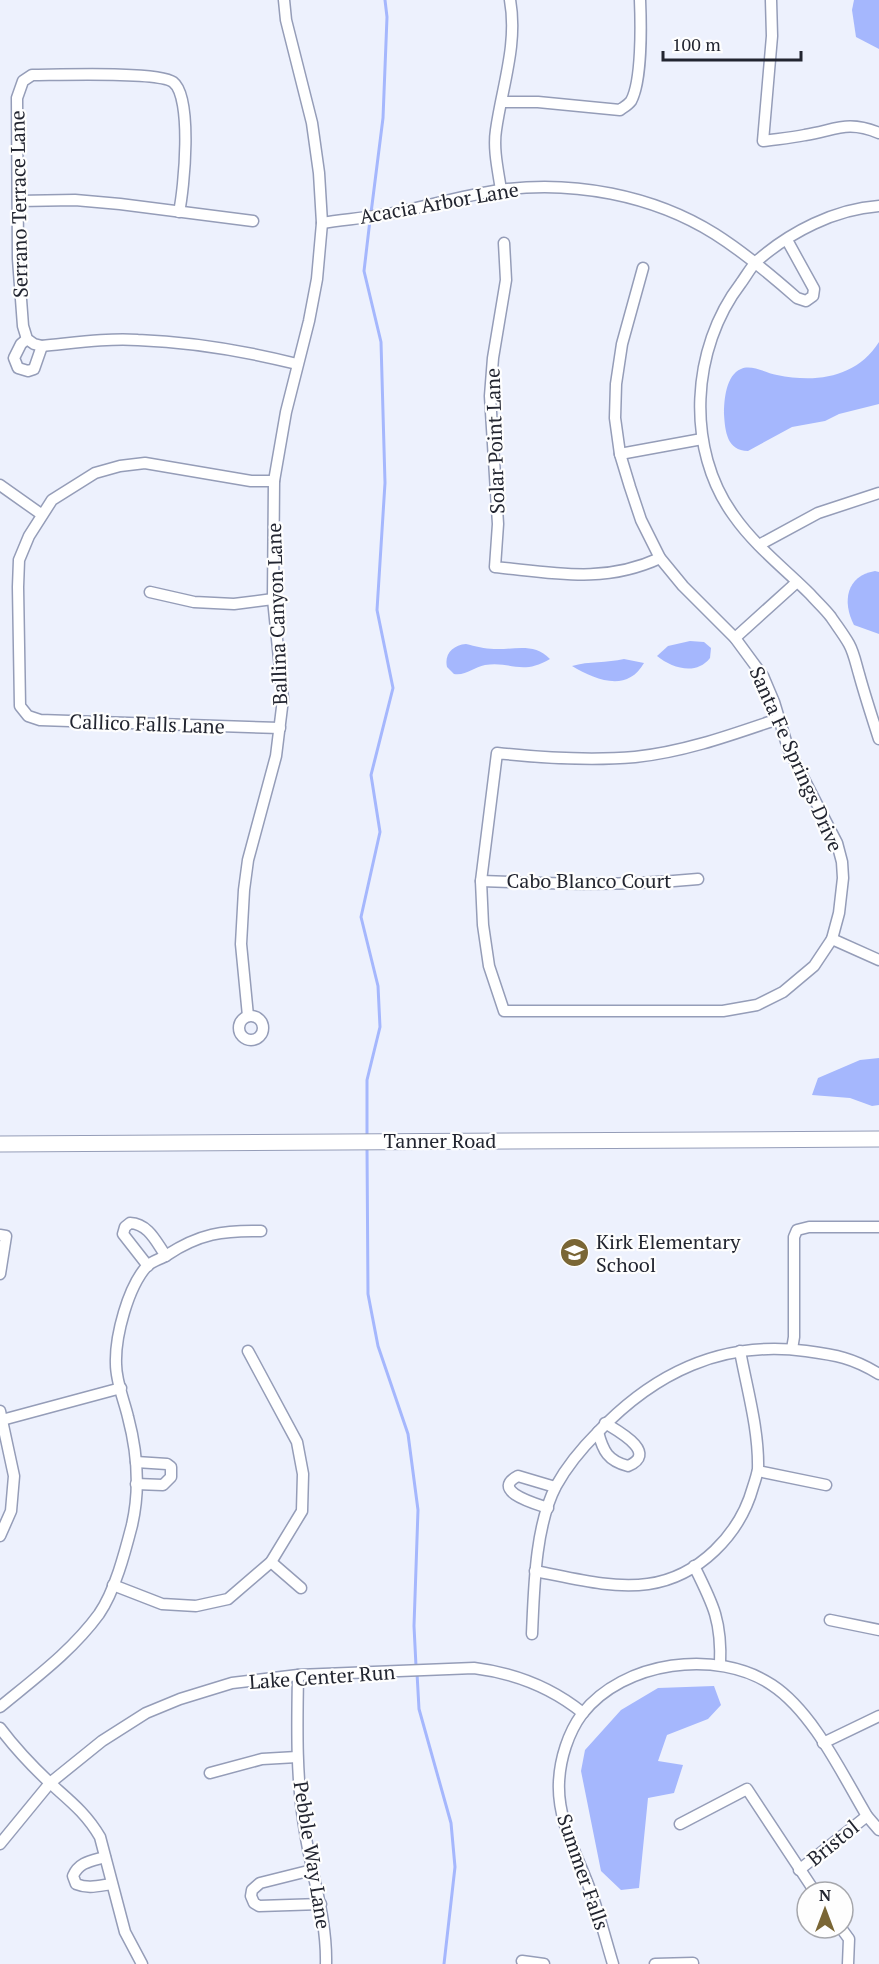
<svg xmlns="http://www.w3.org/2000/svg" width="879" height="1964" font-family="'PT Serif',serif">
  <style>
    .water { fill: #a5b7fd }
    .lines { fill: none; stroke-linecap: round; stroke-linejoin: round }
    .stream { stroke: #a5b7fd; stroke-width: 3 }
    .minor-casing { stroke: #959db8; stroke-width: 13 }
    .secondary-casing { stroke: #959db8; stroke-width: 17 }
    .minor { stroke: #fff; stroke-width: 10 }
    .secondary { stroke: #fff; stroke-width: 15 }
    .labels { text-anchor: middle; stroke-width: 4.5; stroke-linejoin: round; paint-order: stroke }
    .street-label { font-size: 20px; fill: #222530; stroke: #fefefe }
    .poi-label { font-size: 20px; fill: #222530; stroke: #fefefe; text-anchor: start }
  </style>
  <rect width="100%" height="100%" fill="#edf1fd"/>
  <g class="water">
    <polygon points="854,0 879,0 879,49 856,37 852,10"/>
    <path d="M879,342V404L839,414L825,421L792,427L748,451C727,451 725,431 724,414C724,400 726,375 741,369C751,364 766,373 777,375C816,383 856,378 879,342Z"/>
    <path d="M875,571L879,572V634L854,625C842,602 846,576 875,571Z"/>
    <path d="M690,641L704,642L711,648L710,658C696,676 672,668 657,656L668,646Z"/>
    <path d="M466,644C475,646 485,649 494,649C514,650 534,642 550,659C521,676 512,661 485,665C474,667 466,676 454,674L447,667C444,654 453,645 466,644Z"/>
    <path d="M624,659L644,663C627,693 596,680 572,666C589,661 607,663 624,659Z"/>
    <polygon points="879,1058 879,1105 872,1106 850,1098 812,1095 818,1078 860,1060"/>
    <polygon points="714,1686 721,1705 708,1719 667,1735 658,1761 683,1765 674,1793 648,1798 639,1888 621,1890 601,1871 581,1771 585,1750 621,1710 658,1688"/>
  </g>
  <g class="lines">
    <g class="stream">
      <polyline points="371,213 383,118 387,17 385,0"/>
      <polyline points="367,1136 367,1080 380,1027 378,986 361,917 380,832 371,775 393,688 377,610 385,483 381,342 364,271 370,220"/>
      <polyline points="367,1146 368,1294 378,1346 408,1434 418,1510 414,1626 416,1666"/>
      <polyline points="417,1673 419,1709 451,1823 455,1867 444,1964"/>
    </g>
    <defs>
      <g id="minor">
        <path d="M771,0L772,36L763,141C777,139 791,138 805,135C836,130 847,120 879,133"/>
        <path d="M502,102H538L620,110C624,107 628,105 631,101C642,81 641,24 640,0"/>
        <path d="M501,190C498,170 493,149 496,130C502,87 518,44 510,0"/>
        <polyline points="18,201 75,200 120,204 253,221"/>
        <path d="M879,206C835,209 790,232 757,261C751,267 746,276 741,283C691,348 685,449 734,516C755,546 785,569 810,594C817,602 825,609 831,617C837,626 844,635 849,644C854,653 856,664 859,674C865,696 872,717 879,739"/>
        <path d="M179,212C184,189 193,97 173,82C158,71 56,75 32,75L23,81L17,98L18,259L23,326L27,339L34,344L42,346C74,343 106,338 138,340C192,342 245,351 297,364"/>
        <path d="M322,223C348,219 376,217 403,211C435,204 467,195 500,190C572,180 653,195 715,234C745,253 771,275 797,298L806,301L813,296L814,289L787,240"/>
        <path d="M504,243L506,280L493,358L490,396L498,524L495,567C555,573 604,584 660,558"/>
        <path d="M643,268L622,344L616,384L615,418L620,454L630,487L641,520L660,558L683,586L735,638L763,676L774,702L788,748L837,843L842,862L843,878L839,913L832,939L814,966L783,992L757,1005L723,1011H504L489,966L483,925L481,881L497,753C543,758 589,761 635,757C684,752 731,735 778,719"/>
        <polyline points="27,339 21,344 14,358 18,368 28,371 34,369 42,346"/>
        <polyline points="620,454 702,439"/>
        <polyline points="274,481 251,481 145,463 120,466 95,473 52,500 29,536 19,560 18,587 20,706 28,716 40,720 280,728"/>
        <polyline points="0,485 41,514"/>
        <polyline points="759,545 818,513 879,493"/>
        <polyline points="150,592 194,602 234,604 273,599"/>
        <polyline points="735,638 797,582"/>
        <path d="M481,881C554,884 625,886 698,879"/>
        <polyline points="832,939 879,960"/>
        <circle cx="251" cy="1028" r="12"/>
        <polyline points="248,1016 241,944 244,890 248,860 276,756 283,699 273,599 274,481 286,412 309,321 317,279 322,223 319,173 312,123 286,20 284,0"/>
        <polyline points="0,1235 6,1236 0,1274"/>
        <path d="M148,1266L123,1234L125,1227L130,1223C149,1224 156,1242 166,1256"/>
        <polyline points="792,1349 794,1337 794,1237 797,1230 809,1227 879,1227"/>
        <polyline points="0,1411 14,1476 11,1511 0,1536"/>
        <polyline points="2,1420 121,1388"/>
        <path d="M598,1432C603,1451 608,1461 628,1466C659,1453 618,1431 605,1423"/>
        <polyline points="758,1471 826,1485"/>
        <polyline points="136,1484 163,1485 171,1477 171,1467 167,1464 136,1462"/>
        <path d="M548,1508C537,1504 489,1491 518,1476L555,1487"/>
        <polyline points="271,1562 301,1588"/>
        <path d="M694,1566C713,1604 722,1621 720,1665"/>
        <path d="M535,1571C572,1578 611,1589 648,1584C699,1577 740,1534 753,1487C755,1481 757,1475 758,1469C759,1430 747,1389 740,1351"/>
        <polyline points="113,1585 162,1604 196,1606 228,1599 271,1562 302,1511 303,1474 297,1442 248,1351"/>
        <polyline points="830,1620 879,1630"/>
        <path d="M532,1634C534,1589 535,1526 556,1486C567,1466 582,1448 598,1432C655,1372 722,1340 806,1351C836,1355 853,1358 879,1374"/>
        <path d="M298,1675C297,1728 296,1780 305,1832C312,1877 327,1918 326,1964"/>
        <path d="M0,1707C35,1678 72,1651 99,1614C115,1591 125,1552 132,1525C140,1490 137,1451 128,1417C124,1400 116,1382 116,1364C115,1336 128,1287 147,1266C152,1261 161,1259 167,1255C199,1234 223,1230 261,1231"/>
        <path d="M0,1728C15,1748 32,1766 50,1783C70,1801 86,1813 100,1837L125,1932L142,1964"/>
        <polyline points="823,1743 879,1716"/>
        <polyline points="210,1773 262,1759 297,1757"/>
        <polyline points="680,1824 747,1789 815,1892"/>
        <path d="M0,1844L50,1783L102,1741L146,1713L180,1699L232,1683L298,1675L474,1668C514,1673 551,1687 583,1713"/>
        <path d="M105,1857C91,1861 79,1862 73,1876L76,1884C88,1889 98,1886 111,1884"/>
        <polyline points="312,1870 260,1883 252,1890 251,1896 254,1903 259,1906 321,1904"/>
        <polyline points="799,1870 867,1816"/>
        <polyline points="841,1928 849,1939 848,1964"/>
        <polyline points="522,1961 544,1964"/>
        <path d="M613,1964C606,1941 600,1917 592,1895C579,1858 557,1822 559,1782C560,1759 568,1733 582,1714C623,1661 717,1648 772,1685C813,1712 842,1774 867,1816L879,1830"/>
        <polyline points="655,1964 693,1963"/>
      </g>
      <polyline id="secondary" points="0,1144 879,1139"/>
    </defs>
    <use href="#minor" class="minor-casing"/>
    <use href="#secondary" class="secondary-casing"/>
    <use href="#minor" class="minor"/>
    <use href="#secondary" class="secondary"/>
  </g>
  <defs>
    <symbol id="school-disc" viewBox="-11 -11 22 22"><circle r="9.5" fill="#7a6635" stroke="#fefefe"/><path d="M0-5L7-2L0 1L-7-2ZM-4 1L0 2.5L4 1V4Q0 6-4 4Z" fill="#fff"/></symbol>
  </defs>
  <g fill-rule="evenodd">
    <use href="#school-disc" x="558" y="1236" width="33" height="33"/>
  </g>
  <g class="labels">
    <g class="street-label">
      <text transform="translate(439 203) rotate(-10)" y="7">Acacia Arbor Lane</text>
      <text transform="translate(19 204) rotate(-91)" y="7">Serrano Terrace Lane</text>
      <text transform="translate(495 441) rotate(-92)" y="7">Solar Point Lane</text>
      <text transform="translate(277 614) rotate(-92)" y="7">Ballina Canyon Lane</text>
      <text transform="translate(147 724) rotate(2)" y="7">Callico Falls Lane</text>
      <text transform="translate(796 759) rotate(66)" y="7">Santa Fe Springs Drive</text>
      <text x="589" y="888">Cabo Blanco Court</text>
      <text x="440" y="1148">Tanner Road</text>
      <text transform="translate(322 1677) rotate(-4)" y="7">Lake Center Run</text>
      <text transform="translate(833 1843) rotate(-39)" y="7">Bristol</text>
      <text transform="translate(312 1855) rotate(81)" y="7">Pebble Way Lane</text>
      <text transform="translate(583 1872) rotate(71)" y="7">Summer Falls</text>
    </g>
    <g class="poi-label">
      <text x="596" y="1249">Kirk Elementary<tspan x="596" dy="23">School</tspan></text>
    </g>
  </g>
  <g transform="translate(825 1910)"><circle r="28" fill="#fefefe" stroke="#a6a7ac" stroke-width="1.5"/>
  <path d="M0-4.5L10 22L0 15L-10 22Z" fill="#7a6635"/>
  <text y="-9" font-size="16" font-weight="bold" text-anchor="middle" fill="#222530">N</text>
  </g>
  <path d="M663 51v9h138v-9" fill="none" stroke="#222530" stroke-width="3"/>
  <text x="672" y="51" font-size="18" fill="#222530" stroke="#fefefe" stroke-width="4.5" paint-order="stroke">100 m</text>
</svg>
